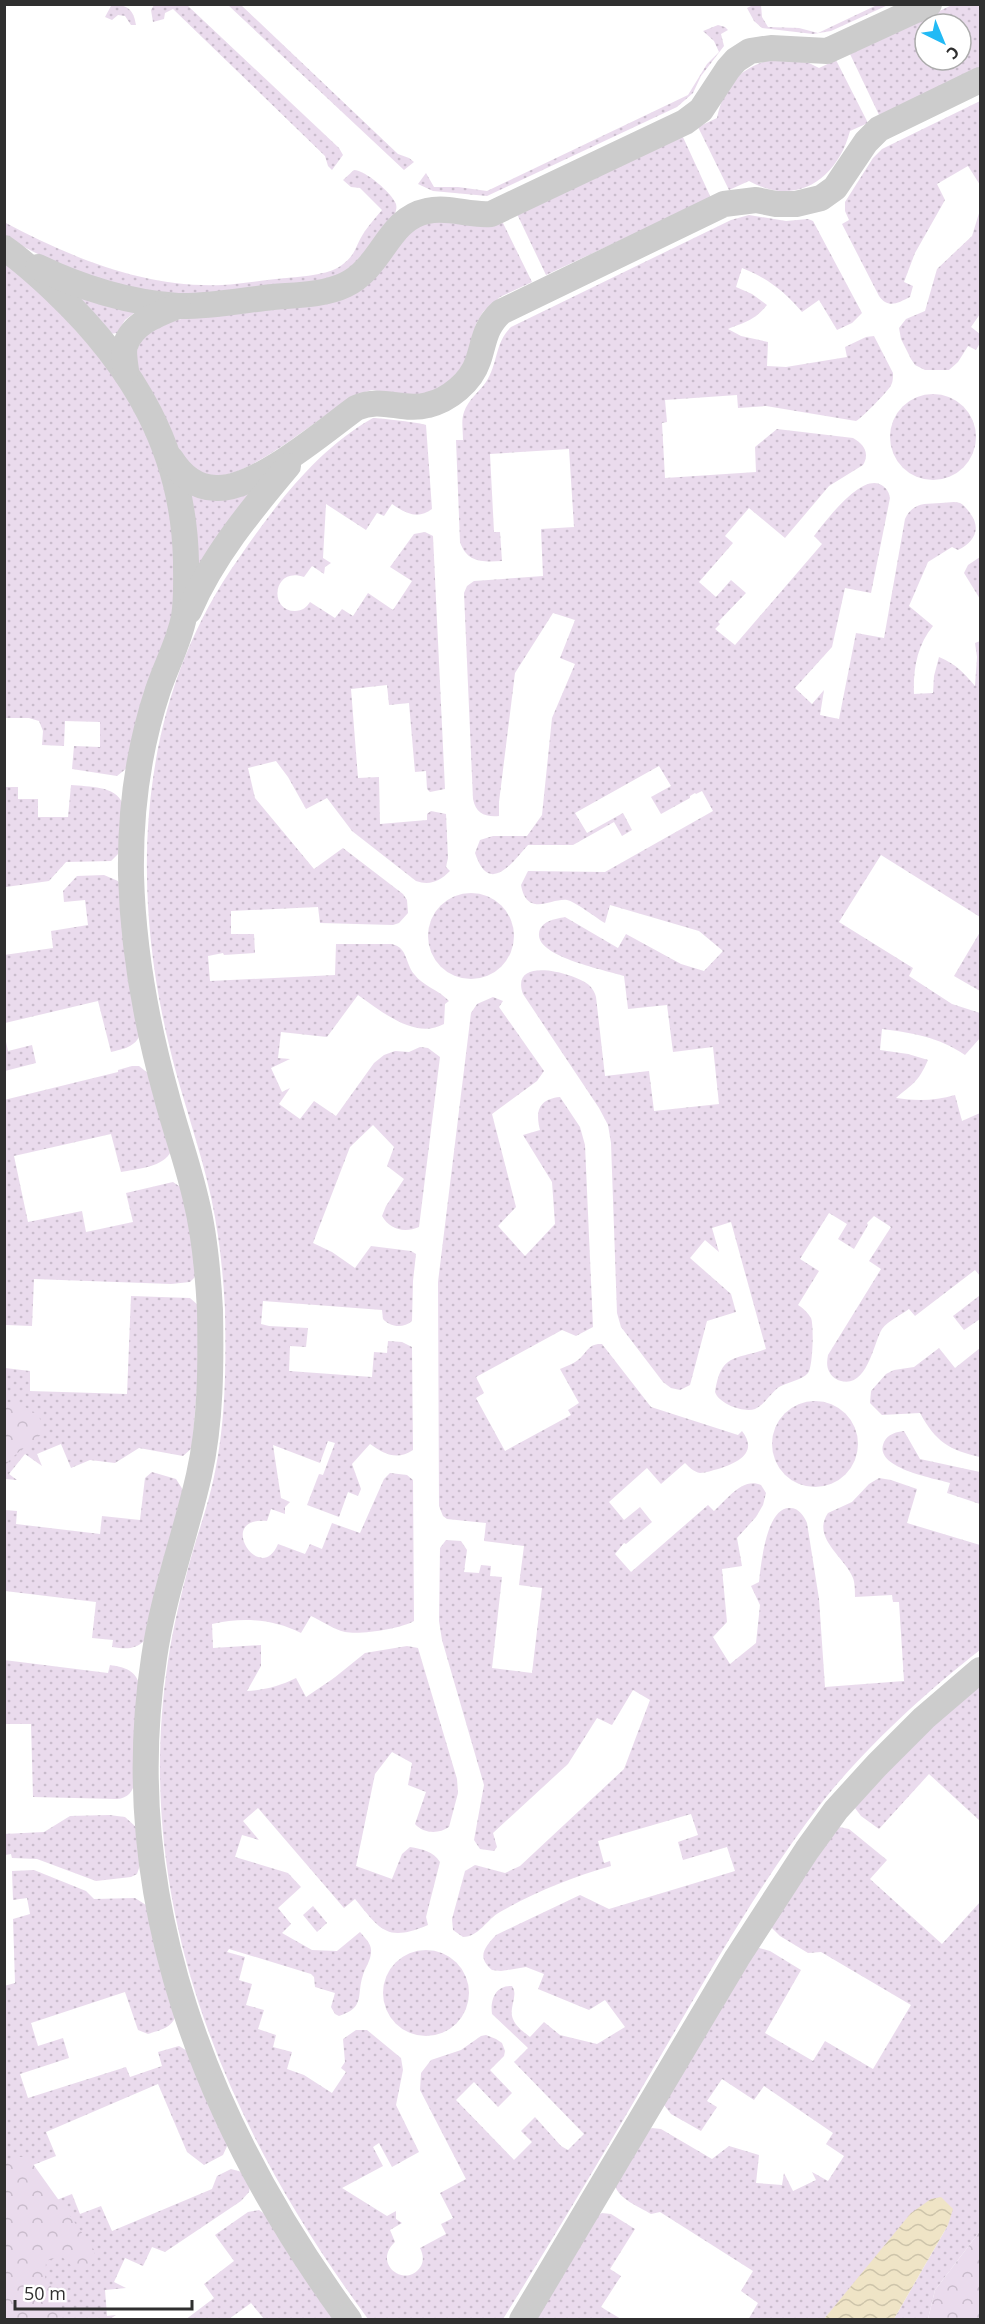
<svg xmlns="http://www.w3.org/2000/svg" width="985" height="2324" font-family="'Open Sans',sans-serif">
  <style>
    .grass { fill: url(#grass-dots); fill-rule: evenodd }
    .forest { fill: url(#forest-crowns) }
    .water { fill: url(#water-waves) }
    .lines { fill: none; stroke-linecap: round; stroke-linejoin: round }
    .minor { stroke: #ccc; stroke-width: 26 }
  </style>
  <defs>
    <pattern id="grass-dots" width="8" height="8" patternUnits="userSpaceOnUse" patternTransform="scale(1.5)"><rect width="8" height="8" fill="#eadbed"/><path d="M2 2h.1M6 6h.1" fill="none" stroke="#c9bccc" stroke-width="1.8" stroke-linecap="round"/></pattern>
    <pattern id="forest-crowns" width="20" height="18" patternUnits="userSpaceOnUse" patternTransform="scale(1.5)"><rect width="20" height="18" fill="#eadbed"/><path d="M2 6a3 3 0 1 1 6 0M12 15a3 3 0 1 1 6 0" fill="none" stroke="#c9bccc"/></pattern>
    <pattern id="water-waves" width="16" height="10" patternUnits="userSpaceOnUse" patternTransform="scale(1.5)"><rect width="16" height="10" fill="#efe4c6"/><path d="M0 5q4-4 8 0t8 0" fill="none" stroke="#cdc4aa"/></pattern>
  </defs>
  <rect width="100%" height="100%" fill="#fff"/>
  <g class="grass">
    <path d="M117,4C130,7 134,12 136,25H131L125,16L118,15L112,20L105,17L111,6Z"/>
    <polygon points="154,5 187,5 339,148 343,155 332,170 328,166 325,156 173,9 165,13 164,19 153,22 151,10"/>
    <polygon points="228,5 241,5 398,154 409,158 414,162 404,170"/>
    <polygon points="753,5 761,5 762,17 768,27 799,28 818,33 877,5 888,5 831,31 813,34 762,28 754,21 747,8"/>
    <path d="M952,5H980V69L880,117L850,54ZM925,24H961V60H925Z"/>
    <polygon points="718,25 725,27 728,30 721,34 724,46 701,76 693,93 677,107 487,196 433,191 418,184 426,173 434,187 458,187 487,191 688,95 707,64 719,52 714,41 703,31"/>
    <path d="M775,58L809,63L819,68L836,60L868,123L850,131C837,180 796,207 749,181L729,190L698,127L717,118C725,83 740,68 775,58Z"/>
    <path d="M980,101V185L968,166L937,184L945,200L915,253L904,282L913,286L910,297C898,303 888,309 879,296L842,224L849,220L845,211V202L873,158L882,149Z"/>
    <polygon points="682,135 711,198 546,275 517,214"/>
    <path d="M354,170C365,170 392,193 396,204C397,208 396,210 395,214C382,230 363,258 349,271C336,282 291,285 273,287C243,289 212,294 182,294C127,295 50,264 5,236L4,222C72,258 144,288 222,285C240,284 258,281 276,279C293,277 325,276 339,267C358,254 354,247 365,231C370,224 376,217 382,210L360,188L351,187L343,180Z"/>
    <polygon points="980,210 980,314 971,327 980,334 980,343 976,350 968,346 958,362 949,370 925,370 915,365 911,359 901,339 899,328 906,319 925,311 937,269 972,236"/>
    <path d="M749,215L786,221L808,219L813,221L862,313L852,323L837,330L819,300L802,312C784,291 767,278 742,268L736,287L752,294L767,305C754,321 745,322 728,329L741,336L768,342L767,366L786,367L847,357L845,347L866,337L874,336L893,373C893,378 893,383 890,387C886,393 862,418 856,421L766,406L738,408L737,395L665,400L667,422L662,423L665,478L756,472L755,447L777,429L853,438C864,444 870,453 863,465L829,486L785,538L749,508L725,536L733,543L699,582L716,597L731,580L746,593L718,622L720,624L715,629L735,645L822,544L814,536C825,522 863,470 883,486C888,490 889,493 890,498L871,593L845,588L832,647L795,688L812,704L824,690L820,715L839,719L856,633L884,638L905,519C913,502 925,504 941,503C947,503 954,501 960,503C964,505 967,509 970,513C982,529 974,542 958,550L952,547L928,562L909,606L933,626C917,645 913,670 914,694L933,693L934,676L939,657C956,664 964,673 975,686L977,657L975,643L980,641V917L881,855L839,922L913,968L909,976L952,1004L980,1013V1038L965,1055C939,1037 913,1033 882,1029L880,1050L908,1054L928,1060C918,1083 912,1084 896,1098C916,1101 935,1101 955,1095L962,1121L980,1113V1276L975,1270L915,1316L909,1309C901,1315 888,1321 882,1329C874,1341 868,1388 841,1381C837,1380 832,1377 830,1373C826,1367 827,1361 828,1355L881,1269L869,1261L891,1227L874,1216L867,1223L868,1225L854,1249L838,1239L847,1224L829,1213L800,1259L819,1271L798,1305C803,1308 808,1313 811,1318C814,1325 813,1367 808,1373C802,1380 788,1382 779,1387C771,1393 763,1406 755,1409C744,1413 719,1404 715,1392C721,1353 735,1360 766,1349L731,1222L712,1228L719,1252L705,1240L690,1258L731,1294L736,1312L707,1321L690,1385L680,1390L671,1388L663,1382L621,1327L617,1313L611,1143L608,1125L599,1108L523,994C509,955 575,973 589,985C593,989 595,993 596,997L605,1076L649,1071L654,1111L719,1104L713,1047L673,1052L667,1005L628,1009L624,976C606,970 537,957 539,934C540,921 555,919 565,917L618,948L626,934L681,964L704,971L723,951L699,931L610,905L605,923C596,918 576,902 567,900C551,898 527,918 521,885L528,871L605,872L713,811L702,791L696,794L695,793L690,796V798L661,814L651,797L671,786L659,766L575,813L587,833L623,813L632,830L622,836L614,822L573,845H528C512,863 489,896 475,853L480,840L493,836H527L542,815L552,718L575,664L560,658L575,620L553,613L515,673L499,802V816C485,817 476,814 473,799L464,593L467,586L474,581L543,576L541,529L574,527L569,449L490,454L494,532H500L502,561C483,562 467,563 460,542L456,440H463C463,430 461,420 464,412C468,400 479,392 486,382C498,364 495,342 511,327L731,220Z"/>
    <path d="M430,221H502L532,282L500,297L483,312L476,324L467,362L442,388L417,396L372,390L358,394C322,414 257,473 218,476C204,477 192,470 183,459C171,444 165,412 153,394C140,376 127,356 145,337C174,306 269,314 311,304C321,301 332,289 341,283C370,261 397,237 430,221Z"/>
    <polygon points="4,260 35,285 117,376 158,458 173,522 175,606 127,768 117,776 72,769 74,746 100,747 100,722 65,721 64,746 42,745 43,731 39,721 29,718 5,718"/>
    <polygon points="69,291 138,310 125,320 117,333 110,334"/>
    <circle cx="933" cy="437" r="43"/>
    <path d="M373,418C380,418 422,423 426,425L432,509C418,520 405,513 392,504L384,516L377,513L366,530L326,504L323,558L331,563L325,567L324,574L312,566L304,577C273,566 268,611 295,611C302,611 307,607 310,602L335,618L342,609L353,616L368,593L393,610L412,581L390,567L414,534L425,532L433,536L445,789L430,792L427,789L426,771L415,772L409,703L389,705L387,685L351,689L358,778L379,777L380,824L427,820V814L431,811L446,814L448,858L446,867L450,871C440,881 430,886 416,881L352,831L327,798L306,809L288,777L276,761L248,768L255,798L314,869L343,848L403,894L407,900L408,913L399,923L393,925L320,923L318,907L231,911V934H254L255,953L224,955L223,953L208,956L210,981L335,975L336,944H392C408,948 405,963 414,974C423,986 439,990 449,1001L445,1004L444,1024C415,1040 381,1011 358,995L327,1037L281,1032L278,1058L290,1059L271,1068L282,1092L290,1088L279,1104L300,1119L314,1101L336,1116L374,1063L384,1055L395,1051L409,1052L420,1047L428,1048L440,1057L419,1227C405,1233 390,1230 382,1216L386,1206L404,1179L387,1166L394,1147L373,1125L350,1147L313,1243L332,1252L355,1268L371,1246L411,1251L416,1254L413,1281L412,1321C404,1328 391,1328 383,1319L382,1310L263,1301L261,1324L269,1326L308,1328L306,1347L290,1346L289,1371L372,1377L374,1352L387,1353L388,1341L402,1342L412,1347L413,1450C397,1461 384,1454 370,1444L352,1464L361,1489L358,1496L348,1492L339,1517L307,1505L319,1474L323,1475L335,1443L328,1441L320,1463L273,1445L281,1498L290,1502L285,1507V1514L271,1509L267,1521C215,1516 260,1587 278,1544L305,1554L310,1544L322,1549L332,1523L360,1533L384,1479L390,1473L407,1475L413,1480L414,1621C400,1629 361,1635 345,1632C333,1629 322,1621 311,1616L301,1633C273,1619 243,1617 212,1624L213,1648L261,1645V1666L247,1691C265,1690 280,1686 296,1678L306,1697L334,1678L365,1653L407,1646L418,1648L457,1779L458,1793L449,1827C439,1834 424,1834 415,1824L426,1792L408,1785L412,1763L392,1752L375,1774L356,1866L392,1879L402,1854L410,1847C422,1849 433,1851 440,1862L426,1917L428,1925C386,1943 380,1929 355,1899L344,1908L258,1808L243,1821L259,1840L242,1835L235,1857L288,1873L301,1887L278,1908L291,1924L282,1933L312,1950L337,1951L360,1932C365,1938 372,1944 371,1952C371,1960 365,1968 363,1975C356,1996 366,2007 339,2016L335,2014L331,2007L335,1993L315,1987L314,1977L311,1974L229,1949L227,1952L245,1957L239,1980L252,1984L246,2005L264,2010L258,2029L276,2035L273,2047L292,2052L287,2069L304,2075L332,2093L346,2072L341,2068L345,2062L343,2039L356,2030H367L401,2058L403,2070L396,2105L419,2152L392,2167L379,2143L373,2147L383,2166L342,2188L387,2216L396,2211V2219L402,2223L390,2230L395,2242C371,2264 407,2290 421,2266C424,2260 423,2254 420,2248L446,2234L441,2224L453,2218L440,2193L466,2179L420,2090L421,2073L431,2060L461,2050L481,2036L486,2035L496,2039L502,2043L505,2051L504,2056L490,2070L512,2093L498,2107L474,2082L456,2100L514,2160L532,2142L521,2131L535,2117L561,2146L568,2150L584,2134L514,2062L528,2048L492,2014C490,1999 496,1985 512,1986C519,1996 508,2007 513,2019C516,2027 524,2032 530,2037L544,2022L560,2035L597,2044L625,2027L605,2000L589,2010L538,1989L544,1974L526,1967L501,1971L492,1970C476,1957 485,1947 496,1935L580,1895L609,1909L735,1871L727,1847L683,1860L678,1842L698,1835L691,1814L598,1841L604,1863L610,1861L611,1866C572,1877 535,1892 500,1912C487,1919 479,1937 463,1937L453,1930L452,1919L465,1871L475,1865L505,1873L520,1866L624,1769L650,1700L633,1690L612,1725L597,1718L568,1764L493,1833L497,1847L494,1851L480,1849L474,1840L484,1785L442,1640L439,1621L440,1548L446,1540L461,1541L467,1550L464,1572L479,1573L481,1565L491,1566L490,1576L502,1577L492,1668L532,1673L542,1588L519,1585L524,1546L484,1541L486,1523L447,1519L443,1516L439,1506L438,1282L471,1013L477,1004L493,997L503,1001L499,1007L544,1071L537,1081L492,1114L516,1207L498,1226L525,1256L555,1224L552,1182L523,1135L540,1130C535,1111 539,1099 560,1097L580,1127L585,1145L593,1327L576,1336L562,1330L476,1377L484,1393L476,1398L505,1451L571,1415L568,1410L579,1403L560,1369C566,1366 573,1364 578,1360C587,1353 588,1343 602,1344L651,1407L738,1435L742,1431C759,1453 737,1463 718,1469C713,1470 706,1473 700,1473C694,1472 689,1467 685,1463L661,1484L647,1468L609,1502L624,1520L640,1507L652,1522L626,1544L624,1543L615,1554L631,1572L708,1505L714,1511C727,1500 742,1477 761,1485L766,1493L763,1505L756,1517L737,1538L742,1566L722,1569L727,1622L713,1637L730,1664L756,1643L760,1605L751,1586L759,1582C761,1565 766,1507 790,1508C799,1508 804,1516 807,1523L819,1599L825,1687L904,1681L899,1602H893L892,1595L855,1597C855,1592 855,1583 853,1578C845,1557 811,1538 828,1513L852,1502L869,1484L879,1478L891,1480L917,1489L907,1523L980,1545V1650C927,1691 865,1748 823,1801C760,1882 709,1973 657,2062C607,2148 556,2234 503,2319H368C226,2127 131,1905 168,1661C173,1628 181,1594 190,1561C198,1532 209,1503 215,1472C226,1419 226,1363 225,1309C223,1271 219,1234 211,1197C200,1147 182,1099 170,1049C129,883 137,701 239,558C275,506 316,450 373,418Z"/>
    <path d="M189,491C215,501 226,503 252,492L197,572Z"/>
    <polygon points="980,557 980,599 964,573 968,565"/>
    <path d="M71,785C89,787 115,785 123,804L120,852L111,861L66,862L49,881L6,887L4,787H18V799H38V817H68Z"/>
    <path d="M104,875L118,881L121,886L140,1034C136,1047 123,1049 111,1052L98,1001L5,1023L4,955L53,948L51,931L88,925L85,900L64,902L63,891L77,876Z"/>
    <circle cx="471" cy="936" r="43"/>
    <polygon points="980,932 980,991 954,976"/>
    <polygon points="5,1037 8,1051 32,1045 36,1063 5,1071"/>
    <path d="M132,1066H139L149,1074L171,1151C165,1167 136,1169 121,1172L111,1134L14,1156L28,1222L82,1211L86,1232L133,1222L126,1193L173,1182L182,1188L198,1274L190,1282L171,1284L34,1279L32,1326L6,1325L5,1368L30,1371V1391L127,1394L131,1296L190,1298L199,1306L201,1343L192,1448L183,1456L139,1448L115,1463L90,1460L71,1468L61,1444L37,1454L42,1466L25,1454L9,1474L17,1480L5,1479L4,1100L118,1072V1070Z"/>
    <polygon points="979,1296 980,1319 964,1330 953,1316"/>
    <path d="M939,1348L955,1368L980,1348V1457C949,1450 936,1442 920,1413L882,1415L870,1403L871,1391L886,1374L894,1370L914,1367Z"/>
    <circle cx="815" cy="1444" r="43"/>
    <path d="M904,1431L920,1459L980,1472V1504L947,1493L950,1483C934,1478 872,1468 884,1442C888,1434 896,1432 904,1431Z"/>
    <path d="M152,1472L176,1479L183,1490L145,1640C135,1650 126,1649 112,1647L113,1640L92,1638L96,1602L5,1591V1510L17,1511L16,1524L100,1534L102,1516L140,1520L145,1478Z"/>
    <path d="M4,1660L108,1673L110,1665C123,1667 134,1669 139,1683L135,1781C133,1792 128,1798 117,1799L33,1797L31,1724H5Z"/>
    <polygon points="980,1686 980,1821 929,1774 879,1829 861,1816 855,1808 883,1772 975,1687"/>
    <polygon points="109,1815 125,1817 136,1827 141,1862 137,1874 131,1877 96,1881 37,1859 12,1858 11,1854 5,1855 4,1834 44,1832 70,1816"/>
    <path d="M839,1827L849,1829L887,1860L870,1879L942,1944L980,1902V2231L935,2290L928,2319H894L948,2225L843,2297L824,2319L748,2320L758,2303L741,2291L753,2271L660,2212L651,2214C640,2207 618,2199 615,2185L647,2131L652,2128L661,2129L712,2159L729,2146L759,2155L756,2183L782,2185L784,2173L793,2191L816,2180L812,2172L828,2181L844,2156L826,2144L833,2133L764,2086L754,2100L722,2079L707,2101L717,2107L701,2131L671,2114L664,2105V2102L753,1952L759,1948L770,1951L801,1970L765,2033L813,2061L825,2041L873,2069L911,2005L821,1952L808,1953L780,1936L771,1927V1922Z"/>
    <path d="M34,1870L86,1891L94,1899L135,1898L146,1905L176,2014C173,2028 160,2030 148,2034L138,2030L125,1992L31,2023L38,2046L63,2038L69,2058L20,2074L28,2098L126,2067L130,2077L162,2066L158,2052L179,2046L189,2052L228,2144L223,2155L204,2165L187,2152L158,2084L46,2132L56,2156L33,2165L49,2203L72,2194L80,2214L101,2206L112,2231L212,2189L217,2176L231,2169L242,2172L250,2187L249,2192L241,2201L165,2252L152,2247L143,2266L125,2258L114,2282L126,2288L105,2290L107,2316L116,2315L110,2319H5L4,1986L15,1983L13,1919L30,1914L27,1898L13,1900L12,1871Z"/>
    <polygon points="313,1906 327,1923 317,1932 303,1915"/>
    <circle cx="426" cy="1993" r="43"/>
    <polygon points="259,2210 269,2217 336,2319 264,2319 251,2303 229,2319 185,2320 214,2298 204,2284 234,2261 215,2235 248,2212"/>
    <polygon points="602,2213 611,2214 635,2229 610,2269 621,2276 601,2307 621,2319 533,2320 597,2216"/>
  </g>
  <g class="forest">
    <path d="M5,1402L18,1403L39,1415L43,1433C29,1446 16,1451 5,1466Z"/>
    <path d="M16,2157H28L95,2251L93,2263L87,2270L74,2268L61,2256L46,2261L45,2281C61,2295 63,2298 61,2319H5V2164Z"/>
    <polygon points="980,2231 980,2319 928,2319 935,2290"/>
  </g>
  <polygon class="water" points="941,2197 953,2209 948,2225 894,2319 824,2319 911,2213 931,2199"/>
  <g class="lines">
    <g class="minor">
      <path d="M4,248C23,261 39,276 55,291C134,366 184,451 186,562C186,580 187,599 184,617C179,642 166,666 158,690C138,750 130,813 131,875C133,950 146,1022 166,1094C175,1129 188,1164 196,1200C205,1236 208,1273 210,1310C211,1364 211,1422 199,1475C185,1537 163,1595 154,1658C117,1900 207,2126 349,2320"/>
      <path d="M38,267C81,288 131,303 178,306C209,307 243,300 273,297C297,295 324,295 345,285C383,267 387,219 427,211C449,206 469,216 491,214L685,122L701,110L728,69L736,60L750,51L771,48L827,51L929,4"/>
      <path d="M126,370C125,363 123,352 125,346C132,323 158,314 178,306"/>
      <path d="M171,459C181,475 196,488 216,488C256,490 323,432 356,408C382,396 402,412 428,405C449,400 471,382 478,361C485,340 484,328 501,312L724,204L756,200L776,204H796L821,198L835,188L866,142L879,129L980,80"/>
      <path d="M189,611C212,557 251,510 288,466"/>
      <polyline points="522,2320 737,1958 807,1850 836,1810 877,1765 924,1718 980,1670"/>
    </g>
  </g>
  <rect width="985" height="2324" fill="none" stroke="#2f2f2f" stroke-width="12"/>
  <g transform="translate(943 42) rotate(137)"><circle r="28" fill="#ffffff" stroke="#acacac" stroke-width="1.5"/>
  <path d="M0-4.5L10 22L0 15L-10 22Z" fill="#22baf5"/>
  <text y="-9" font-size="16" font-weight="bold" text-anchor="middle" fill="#2f2f2f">С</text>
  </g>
  <path d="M15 2300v9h177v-9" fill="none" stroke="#2f2f2f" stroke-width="3"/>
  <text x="24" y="2300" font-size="18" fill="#2f2f2f" stroke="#ffffff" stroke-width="4.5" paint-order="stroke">50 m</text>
</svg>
